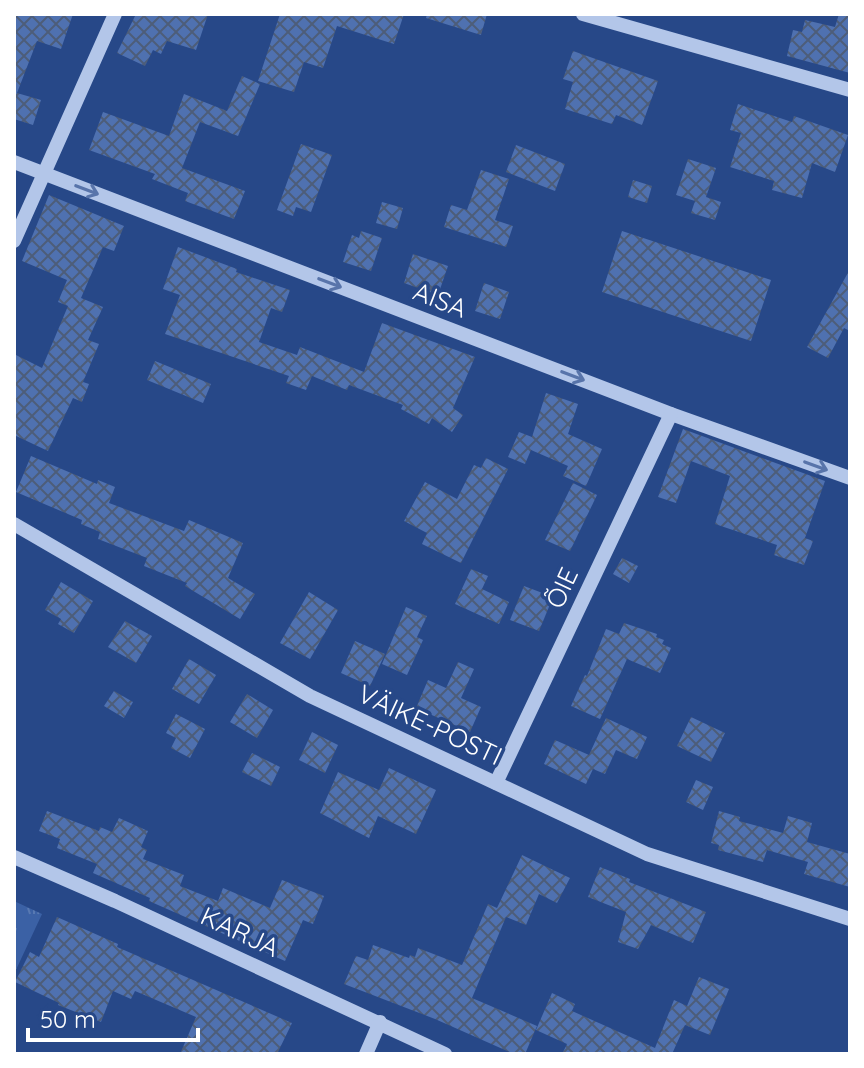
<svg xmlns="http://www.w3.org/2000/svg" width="864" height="1068" font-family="Quicksand,sans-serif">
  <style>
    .grass { fill: url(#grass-tufts) }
    .building { fill: url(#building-cross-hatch) }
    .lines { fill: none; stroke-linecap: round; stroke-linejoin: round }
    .minor { stroke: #b3c6e9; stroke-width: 14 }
    .oneway { stroke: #5874aa }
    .labels { text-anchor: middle; stroke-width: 7; stroke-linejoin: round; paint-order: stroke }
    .street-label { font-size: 26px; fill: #fff; stroke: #274888 }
  </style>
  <defs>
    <pattern id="grass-tufts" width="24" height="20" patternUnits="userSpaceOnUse" patternTransform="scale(2)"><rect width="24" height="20" fill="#3b61a5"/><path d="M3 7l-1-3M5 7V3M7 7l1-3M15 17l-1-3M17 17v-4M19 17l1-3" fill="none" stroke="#5879b2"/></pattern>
    <pattern id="building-cross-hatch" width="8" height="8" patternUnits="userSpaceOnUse" patternTransform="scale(2)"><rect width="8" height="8" fill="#4f71b0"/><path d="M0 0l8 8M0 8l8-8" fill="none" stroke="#4d5d79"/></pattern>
  </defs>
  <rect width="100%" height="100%" fill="#274888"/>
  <polygon class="grass" points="14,901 42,914 14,974"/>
  <g class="building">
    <polygon points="14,14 73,14 61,49 37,41 17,93 41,100 33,125 14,119"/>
    <polygon points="136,14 208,14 196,50 167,41 161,54 153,50 145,66 117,53"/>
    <polygon points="280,14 404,14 394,44 337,26 323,68 304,62 294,92 258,81"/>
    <polygon points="427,14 487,14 481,35 426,18"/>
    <polygon points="839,14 850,14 850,73 787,56 793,30 802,32 805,20 835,27"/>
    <polygon points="573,51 658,81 642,125 616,115 612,124 565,109 573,82 563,79"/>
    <polygon points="242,76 260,84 238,136 200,122 182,168 245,191 234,219 185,201 188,193 152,179 155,174 89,150 103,112 169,136 184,94 227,111"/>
    <polygon points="738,104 792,122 794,116 848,135 835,172 812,163 802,198 772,190 774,181 730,167 741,133 730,130"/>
    <polygon points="301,144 332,155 311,212 296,207 293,216 277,210"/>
    <polygon points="516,145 565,164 555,191 506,172"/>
    <polygon points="688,159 716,168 706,197 721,202 715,220 691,213 695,201 676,195"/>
    <polygon points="481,170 509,179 495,220 513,226 506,247 444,227 451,205 467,210"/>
    <polygon points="633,180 652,186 647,203 628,197"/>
    <polygon points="49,195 124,226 114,251 103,247 81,298 103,307 88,340 99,344 83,382 89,384 82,402 73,398 48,451 14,435 14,354 42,368 68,306 58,302 67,280 22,261"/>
    <polygon points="382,202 403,208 397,229 376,223"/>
    <polygon points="361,231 382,238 371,271 343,262 352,235 359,238"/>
    <polygon points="622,231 771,280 751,341 602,292"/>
    <polygon points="178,247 237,269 236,272 290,290 282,312 271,308 259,342 297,355 300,347 364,372 382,323 475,357 453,408 463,415 452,432 432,418 429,424 401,409 403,405 349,385 347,390 312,376 306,390 286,383 289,376 165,334 180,295 163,289"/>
    <polygon points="413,254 448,266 438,295 404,283"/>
    <polygon points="850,269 850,331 844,328 828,358 807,347"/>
    <polygon points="484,283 509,292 500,319 475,311"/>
    <polygon points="155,361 211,384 203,403 147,380"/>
    <polygon points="546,393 578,404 568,434 602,449 586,486 563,476 568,466 531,450 525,464 508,457 519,432 532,437"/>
    <polygon points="683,429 825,481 805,538 813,541 804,565 774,555 777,545 715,524 730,476 691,461 676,503 658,497"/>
    <polygon points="31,456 97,484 98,480 115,487 109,503 184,531 189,520 243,543 228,578 255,594 240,619 185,586 187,583 144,566 147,558 98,539 100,532 81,524 82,520 16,492"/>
    <polygon points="486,458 508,469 461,563 422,544 427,533 404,521 425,482 457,499 474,465 481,468"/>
    <polygon points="573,483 597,495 570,551 545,540"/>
    <polygon points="622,558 638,566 629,583 613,574"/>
    <polygon points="471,569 488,576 482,589 509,602 499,624 455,604"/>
    <polygon points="61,582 93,601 74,633 58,624 61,619 45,610"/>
    <polygon points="524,586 553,597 539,631 510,620"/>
    <polygon points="309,592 338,610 310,659 280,643"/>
    <polygon points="406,607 427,616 417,637 423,640 407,675 382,664"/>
    <polygon points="125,621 152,636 136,663 108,647"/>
    <polygon points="624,623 657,634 656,637 664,640 662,644 671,648 660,673 627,659 600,719 571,706 585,675 587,676 606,629 619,634"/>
    <polygon points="355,641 385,654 370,686 341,673"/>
    <polygon points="189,659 216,675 199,704 172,689"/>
    <polygon points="458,662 474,669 461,698 481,707 470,732 416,708 428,680 446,688"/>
    <polygon points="114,691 133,702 124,718 104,706"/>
    <polygon points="247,694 273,710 257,738 230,722"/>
    <polygon points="176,714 205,729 190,758 171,748 176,738 166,733"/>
    <polygon points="691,717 725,733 711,762 677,746"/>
    <polygon points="606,718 647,737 637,759 616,750 605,774 593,769 586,784 544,764 555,740 589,755"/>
    <polygon points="312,732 338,745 325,773 299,760"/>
    <polygon points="252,753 280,767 271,786 242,772"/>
    <polygon points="389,768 436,790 416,834 378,816 369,838 320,813 338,772 379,790"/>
    <polygon points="696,780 713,787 703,810 686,802"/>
    <polygon points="47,811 99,831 100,827 112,832 119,818 148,831 141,847 147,850 143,859 184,875 180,886 218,901 223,888 270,908 282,880 324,896 313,924 303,920 285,961 149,901 150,898 93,873 97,864 57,848 60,839 39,831"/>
    <polygon points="719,811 740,817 739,821 783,833 788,816 812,823 807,842 850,854 850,887 804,874 808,862 767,850 763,862 718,850 719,845 711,843"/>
    <polygon points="522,855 570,878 557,903 539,894 526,925 506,917 472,998 537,1026 525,1054 514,1054 435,1019 344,984 356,956 368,960 373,945 409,958 410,955 415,957 418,948 462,965 488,904 497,908"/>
    <polygon points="600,867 630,879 629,882 706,912 693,943 651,925 638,949 618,942 626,912 588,897"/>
    <polygon points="57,917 118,944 117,947 292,1023 277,1054 180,1054 196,1017 135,991 131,999 113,991 101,1022 58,1005 59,1003 15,982 30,952 39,957"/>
    <polygon points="699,977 729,989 710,1035 685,1025 672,1054 562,1054 567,1044 536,1030 552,993 575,1004 572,1011 655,1048 674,1000 687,1006"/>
  </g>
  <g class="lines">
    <g class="minor">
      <polyline points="583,14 850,90"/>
      <polyline points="14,162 671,414 850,478"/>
      <polyline points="14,241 115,14"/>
      <polyline points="14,524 310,696 647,854 850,919"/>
      <polyline points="496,783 671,414"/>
      <polyline points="14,857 115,901 445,1054"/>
      <polyline points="366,1054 380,1022"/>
    </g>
  </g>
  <defs><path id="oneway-shaft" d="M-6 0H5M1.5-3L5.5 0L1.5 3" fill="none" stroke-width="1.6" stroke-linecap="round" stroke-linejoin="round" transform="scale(2)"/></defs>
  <g class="oneway">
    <use href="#oneway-shaft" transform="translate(87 190) rotate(21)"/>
    <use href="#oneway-shaft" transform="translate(330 283) rotate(21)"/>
    <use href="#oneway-shaft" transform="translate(573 376) rotate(21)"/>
    <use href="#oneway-shaft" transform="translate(816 466) rotate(20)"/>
  </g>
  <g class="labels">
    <g class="street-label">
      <text transform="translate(440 300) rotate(21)" y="9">AISA</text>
      <text transform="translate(562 588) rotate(-65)" y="9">ÕIE</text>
      <text transform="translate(430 725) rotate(25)" y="9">VÄIKE-POSTI</text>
      <text transform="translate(240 932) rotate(25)" y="9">KARJA</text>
    </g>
  </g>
  <rect width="864" height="1068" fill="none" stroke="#ffffff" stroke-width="32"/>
  <path d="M28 1028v12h170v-12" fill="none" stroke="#ffffff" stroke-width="4"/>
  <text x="40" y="1028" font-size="24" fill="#ffffff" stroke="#274888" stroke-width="6" paint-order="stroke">50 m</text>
</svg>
